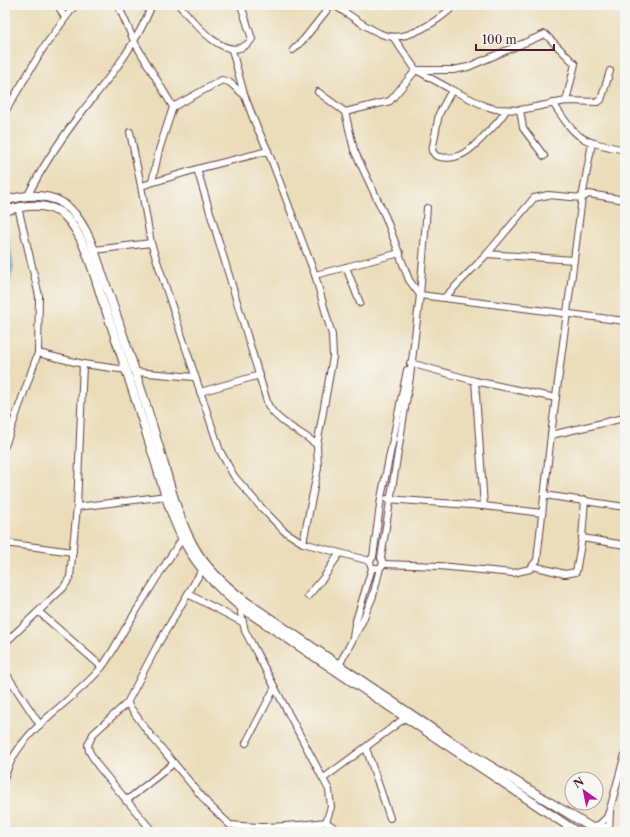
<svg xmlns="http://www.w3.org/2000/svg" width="630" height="837" font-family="'Libre Caslon Text',serif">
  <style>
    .water { fill: #59a5d2; stroke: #52627e }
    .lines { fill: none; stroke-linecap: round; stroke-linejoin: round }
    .minor-casing { stroke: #623c40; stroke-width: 8 }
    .major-casing { stroke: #623c40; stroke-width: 10 }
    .minor { stroke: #fff; stroke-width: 6 }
    .major { stroke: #fff; stroke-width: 8 }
  </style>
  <rect width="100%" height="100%" fill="#f6f6f2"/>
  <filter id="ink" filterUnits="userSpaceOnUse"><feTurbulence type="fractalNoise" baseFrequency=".025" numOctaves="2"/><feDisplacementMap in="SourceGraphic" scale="8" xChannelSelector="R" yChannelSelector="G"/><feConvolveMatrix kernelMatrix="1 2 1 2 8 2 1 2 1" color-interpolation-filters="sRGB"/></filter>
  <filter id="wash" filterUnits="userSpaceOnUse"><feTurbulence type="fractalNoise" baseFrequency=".012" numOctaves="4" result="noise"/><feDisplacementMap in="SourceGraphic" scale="16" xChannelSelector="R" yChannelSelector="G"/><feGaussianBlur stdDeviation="0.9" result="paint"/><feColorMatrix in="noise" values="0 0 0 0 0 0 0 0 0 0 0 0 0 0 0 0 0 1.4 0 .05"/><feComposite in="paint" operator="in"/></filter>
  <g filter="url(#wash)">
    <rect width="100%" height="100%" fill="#ebddb9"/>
    <polygon class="water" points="5,236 8,236 13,266 5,306"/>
  </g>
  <g filter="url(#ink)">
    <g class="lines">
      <defs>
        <g id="minor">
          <polyline points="58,5 65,18"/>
          <polyline points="118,5 135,43 173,107 222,80 229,82 243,94"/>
          <path d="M179,5C193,21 223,61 246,45C249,43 250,42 252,39L241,5"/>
          <path d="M334,5C350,15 367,29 384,35C407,43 439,20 455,5"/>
          <polyline points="393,37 416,70 452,90 485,106 495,109 520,110 566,101 598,102 601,100 610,71"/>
          <polyline points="232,50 244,94 255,123 268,151 315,275 332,335 333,357 317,445"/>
          <polyline points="293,50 304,39 331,5"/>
          <path d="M452,90L439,114L432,151L436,156C458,163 472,149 486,134C494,126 501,120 506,110"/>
          <polyline points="318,92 345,112 354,150 386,218 409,280 420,295 625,321"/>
          <path d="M553,103C578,141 580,141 625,150"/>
          <polyline points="520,110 523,128 544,156"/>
          <polyline points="5,112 42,50 75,5"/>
          <polyline points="345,112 390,101 416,70 453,70 468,67 545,34 575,64 566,101"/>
          <polyline points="130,132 141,186 151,243 220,451 234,476 258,504 284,531 303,543 370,561"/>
          <path d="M197,169L268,405C279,424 301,431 317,445L318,468L303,543"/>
          <polyline points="152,182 159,150 173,107"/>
          <polyline points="141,186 197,169 268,151"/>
          <path d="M28,195C41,169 59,142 77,118C106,81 134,50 152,5"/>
          <polyline points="94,250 151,243"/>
          <polyline points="487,254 574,260"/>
          <polyline points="346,267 360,303"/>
          <polyline points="315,275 400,253"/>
          <polyline points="445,297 487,254 534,198 548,195 582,198 589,194 625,200"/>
          <polyline points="38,353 83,364 127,370"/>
          <polyline points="410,363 475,381 556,398"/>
          <polyline points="136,372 194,377"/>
          <polyline points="475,381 484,506"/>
          <polyline points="200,392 260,375"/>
          <polyline points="625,405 624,418 625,450"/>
          <polyline points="551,435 624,418"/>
          <polyline points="5,446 38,353 39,296 18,207"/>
          <polyline points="544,495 625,507"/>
          <polyline points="387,499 484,506 542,513"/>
          <polyline points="585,500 582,538 625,545"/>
          <polyline points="77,507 167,496"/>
          <polyline points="5,543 73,552"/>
          <polyline points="373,557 381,498 407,370"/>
          <polyline points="381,558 410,377 420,295 427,208"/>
          <polyline points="383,564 439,566 513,573 530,569 537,560 551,435 582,198 592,143"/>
          <polyline points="533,566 565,574 576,572 582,538"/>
          <polyline points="372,568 380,568 383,564 382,560"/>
          <polyline points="188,594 242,622"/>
          <polyline points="308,596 324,577 339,554"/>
          <polyline points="243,604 241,613 245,631 329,790 331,807 326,822"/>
          <polyline points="39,612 102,667"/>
          <polyline points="353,638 355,624 372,568 370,563 371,559"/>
          <polyline points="5,643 64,587 70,577 77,507 83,364"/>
          <polyline points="338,667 362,622 373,596 380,568"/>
          <polyline points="5,672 40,725"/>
          <path d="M127,703L148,732L208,804L230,825C262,829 294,826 326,822L340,832"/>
          <polyline points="246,743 274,689"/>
          <polyline points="366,748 390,818"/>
          <path d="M5,776C19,729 71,704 101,668C111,656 117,642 125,629C144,599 162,568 182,539"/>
          <polyline points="324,778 405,718"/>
          <polyline points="126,801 174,763"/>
          <polyline points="598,826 607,817 610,809 625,754"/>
          <polyline points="609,831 610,811"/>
          <polyline points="153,832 98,766 89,751 88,745 93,734 127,703 158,644 202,570"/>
          <polyline points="198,832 200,830"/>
        </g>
        <g id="major">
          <path d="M5,201C26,194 53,192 70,209C91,230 98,264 108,291C125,341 142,390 157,441C168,476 177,520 197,552C209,571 227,587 245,601L453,743L592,828"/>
          <path d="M5,211C24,205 48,201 65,216C84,235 94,274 102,299C120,349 136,400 152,451C162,482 170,517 186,545C200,570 220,590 242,608L577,832"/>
          <polyline points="589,832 598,826 606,828 609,832"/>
        </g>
      </defs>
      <use href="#minor" class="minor-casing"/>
      <use href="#major" class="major-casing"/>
      <use href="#minor" class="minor"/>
      <use href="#major" class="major"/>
    </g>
  </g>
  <rect width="630" height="837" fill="none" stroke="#f6f6f2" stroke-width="20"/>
  <g transform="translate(584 791) rotate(327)"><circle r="19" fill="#f6f6f2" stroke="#b1a0a2"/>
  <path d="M0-3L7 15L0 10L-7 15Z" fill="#b5179e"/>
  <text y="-6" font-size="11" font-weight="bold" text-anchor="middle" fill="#4a1f2b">N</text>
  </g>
  <path d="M476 44v6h78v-6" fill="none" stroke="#4a1f2b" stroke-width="2"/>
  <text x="482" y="44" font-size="12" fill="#4a1f2b" stroke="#f6f6f2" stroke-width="3" paint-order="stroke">100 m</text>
</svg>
